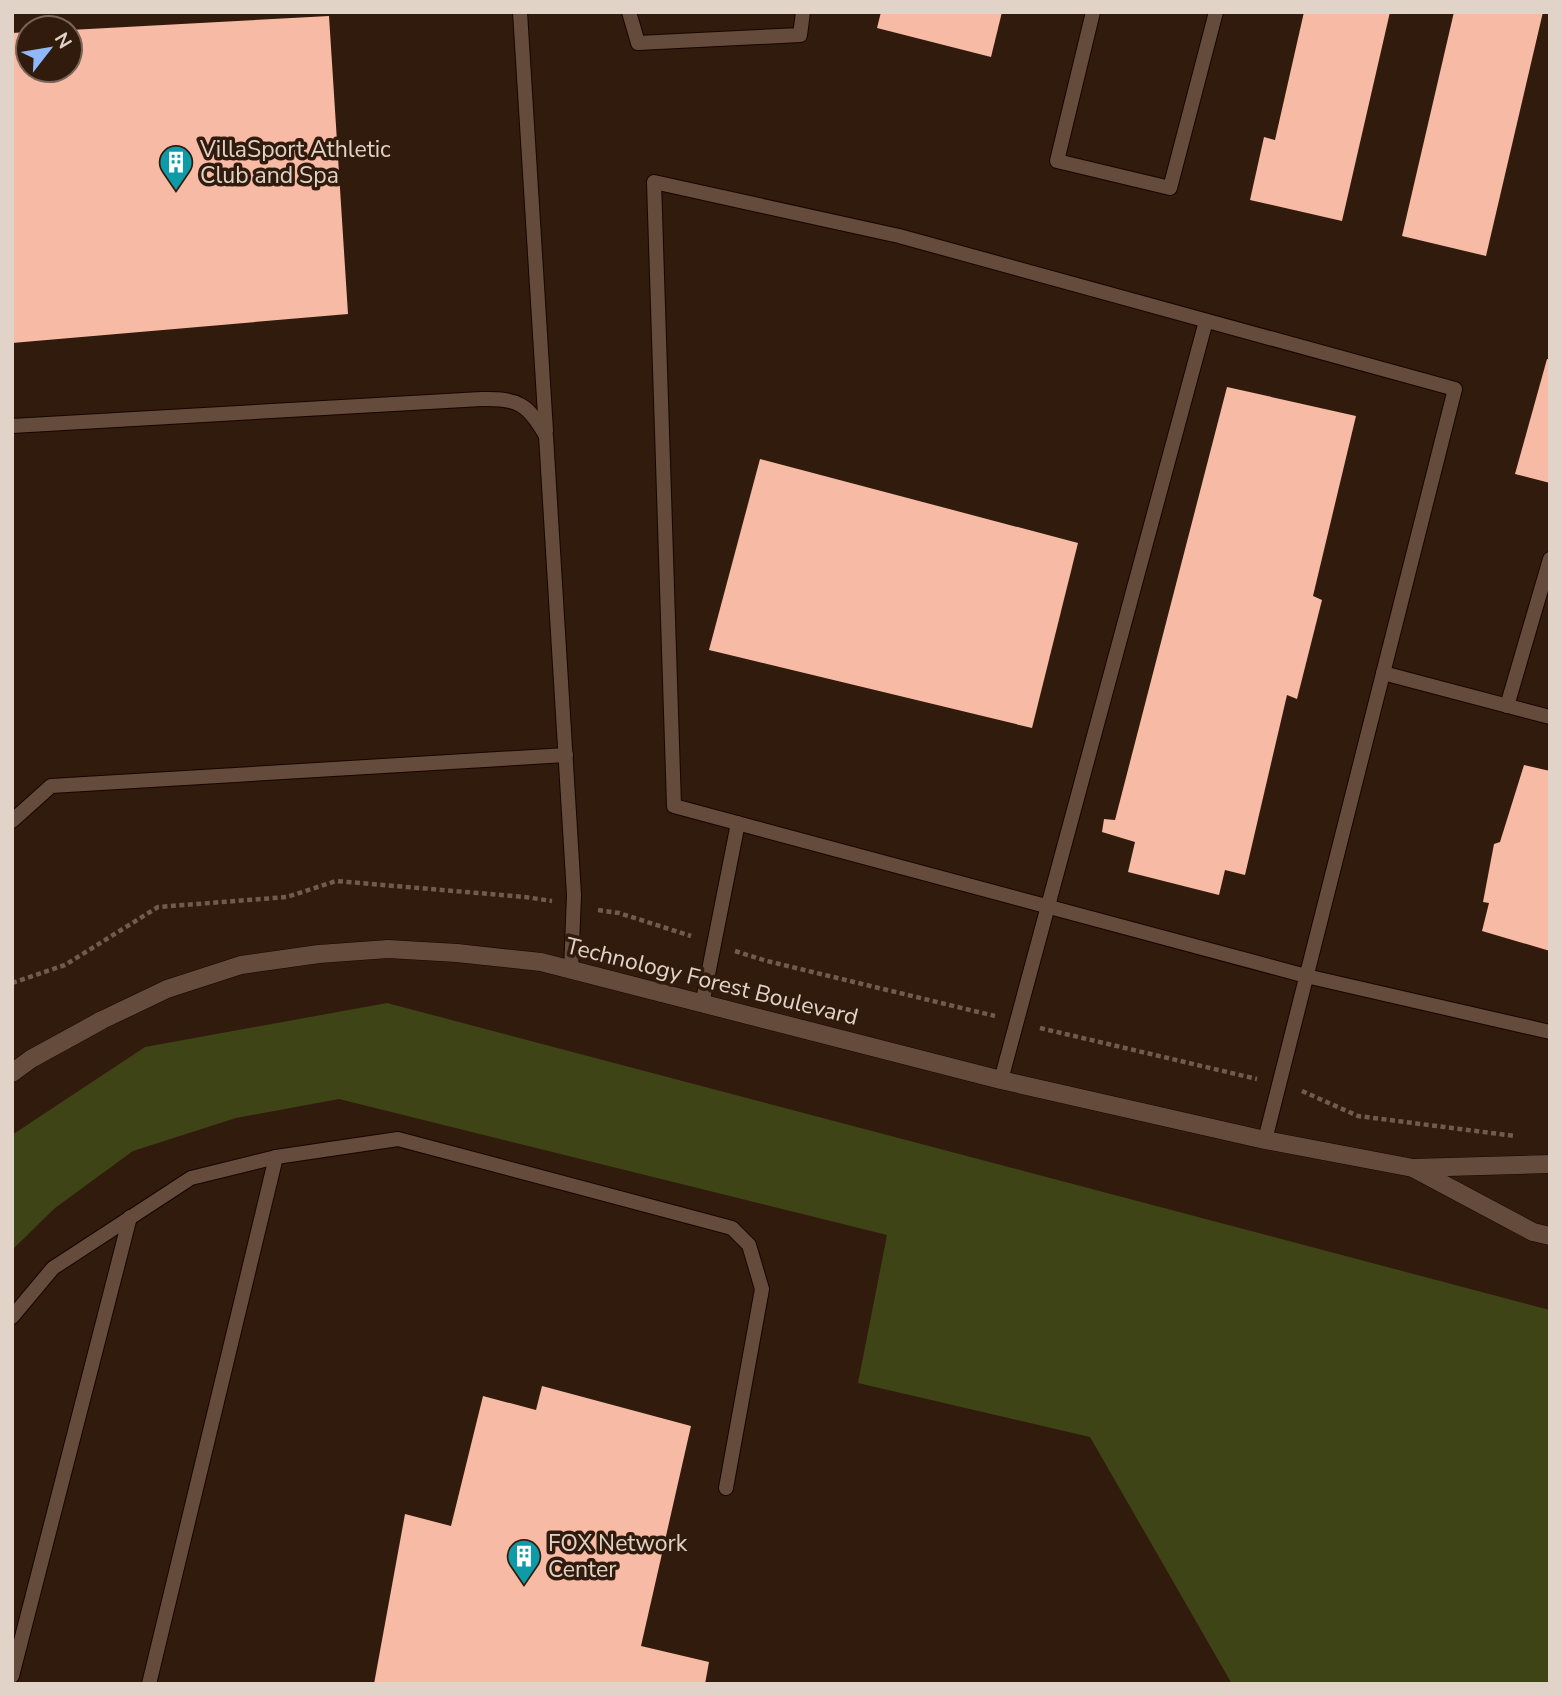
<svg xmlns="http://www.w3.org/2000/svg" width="1562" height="1696" font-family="'Nunito Sans',sans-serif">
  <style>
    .green { fill: #3e4415 }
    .building { fill: #f7baa5 }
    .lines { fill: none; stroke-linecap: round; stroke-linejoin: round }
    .lane-casing { stroke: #180500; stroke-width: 16 }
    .secondary-casing { stroke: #180500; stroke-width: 19 }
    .path { stroke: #6f5c4f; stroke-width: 4.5; stroke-dasharray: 5 3.5; stroke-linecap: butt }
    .lane { stroke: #644b3b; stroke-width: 14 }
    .secondary { stroke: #644b3b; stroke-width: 18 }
    .labels { text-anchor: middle; stroke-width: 7; stroke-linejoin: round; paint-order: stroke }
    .poi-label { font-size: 23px; fill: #e2d3c9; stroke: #311b0c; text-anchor: start }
    .street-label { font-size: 23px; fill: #e2d3c9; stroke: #311b0c }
  </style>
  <rect width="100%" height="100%" fill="#311b0c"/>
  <polygon class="green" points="387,1003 1550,1310 1550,1684 1232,1684 1090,1437 858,1383 887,1235 339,1099 236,1118 133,1151 55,1208 12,1250 12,1135 145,1047"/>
  <g class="building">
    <polygon points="881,12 1002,12 991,57 877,28"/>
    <polygon points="1304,12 1390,12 1342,221 1250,200 1264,137 1275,140"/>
    <polygon points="1454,12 1543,12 1486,256 1402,236"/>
    <polygon points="329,16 348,314 12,343 12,33 28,32 28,70 70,70 70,30"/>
    <polygon points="1547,359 1550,360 1550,483 1515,474"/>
    <polygon points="1227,387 1356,416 1313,596 1322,600 1297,699 1287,695 1245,875 1225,870 1219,895 1128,872 1135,842 1102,832 1104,819 1115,820"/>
    <polygon points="760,459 1078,543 1032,728 709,650"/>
    <polygon points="1524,765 1550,771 1550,951 1482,931 1489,903 1483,902 1494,844 1500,842"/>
    <polygon points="542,1386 691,1426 641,1646 709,1662 705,1684 374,1684 405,1514 451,1526 483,1396 536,1410"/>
  </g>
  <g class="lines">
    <defs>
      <g id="lane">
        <polyline points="520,12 546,431"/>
        <polyline points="629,12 638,43 800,35 803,12"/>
        <polyline points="1093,12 1057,161 1170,188 1216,12"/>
        <path d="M12,426L481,399C518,398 528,404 546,436L574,895L571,971"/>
        <polyline points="1383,673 1550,717"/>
        <polyline points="1507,706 1550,559"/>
        <polyline points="12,821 51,786 566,755"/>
        <polyline points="702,1005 738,823"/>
        <polyline points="1001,1080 1206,321"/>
        <polyline points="1265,1140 1455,389 899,236 654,182 674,806 1306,976 1550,1032"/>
        <polyline points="12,1317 53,1268 191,1178 276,1157"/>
        <polyline points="12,1676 130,1217"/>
        <polyline points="149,1684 276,1157 398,1139 732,1228 749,1245 762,1289 726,1488"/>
      </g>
      <g id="secondary">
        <polyline points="12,1073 31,1059 102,1020 167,989 241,965 319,954 388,949 457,953 541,962 1001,1080 1265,1140 1413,1168 1550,1164"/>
        <polyline points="1413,1168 1533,1232 1550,1236"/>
      </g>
    </defs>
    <use href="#lane" class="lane-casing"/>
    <use href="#secondary" class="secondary-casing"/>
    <g class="path">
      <polyline points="598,910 619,913 691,936"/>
      <polyline points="735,951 767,961 995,1016"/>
      <polyline points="12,983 65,965 158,907 287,897 336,881 525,897 552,901"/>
      <polyline points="1040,1028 1257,1079"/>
      <polyline points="1302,1091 1358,1116 1515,1136"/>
    </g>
    <use href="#lane" class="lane"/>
    <use href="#secondary" class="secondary"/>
  </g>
  <defs>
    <symbol id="building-pin" viewBox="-11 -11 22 30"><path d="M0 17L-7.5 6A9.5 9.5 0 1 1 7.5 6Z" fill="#0f9aa8" stroke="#311b0c"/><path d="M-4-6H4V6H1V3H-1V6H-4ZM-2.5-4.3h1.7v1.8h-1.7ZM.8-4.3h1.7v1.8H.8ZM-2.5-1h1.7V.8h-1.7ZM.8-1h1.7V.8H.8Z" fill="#fff"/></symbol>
  </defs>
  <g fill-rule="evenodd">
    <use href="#building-pin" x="157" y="143" width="38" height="52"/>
    <use href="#building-pin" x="505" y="1537" width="38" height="52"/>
  </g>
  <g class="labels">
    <g class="poi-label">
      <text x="200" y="157">VillaSport Athletic<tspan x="200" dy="26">Club and Spa</tspan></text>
      <text x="548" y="1551">FOX Network<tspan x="548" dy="26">Center</tspan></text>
    </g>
    <g class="street-label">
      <text transform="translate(712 981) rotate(14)" y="8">Technology Forest Boulevard</text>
    </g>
  </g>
  <rect width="1562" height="1696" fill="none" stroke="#e2d3c9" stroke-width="28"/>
  <g transform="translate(49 49) rotate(59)"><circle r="33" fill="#311b0c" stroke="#786558" stroke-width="2"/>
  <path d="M0-5L12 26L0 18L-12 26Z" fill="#90b8fd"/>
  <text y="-10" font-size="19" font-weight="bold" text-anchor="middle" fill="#e2d3c9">N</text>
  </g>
</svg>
